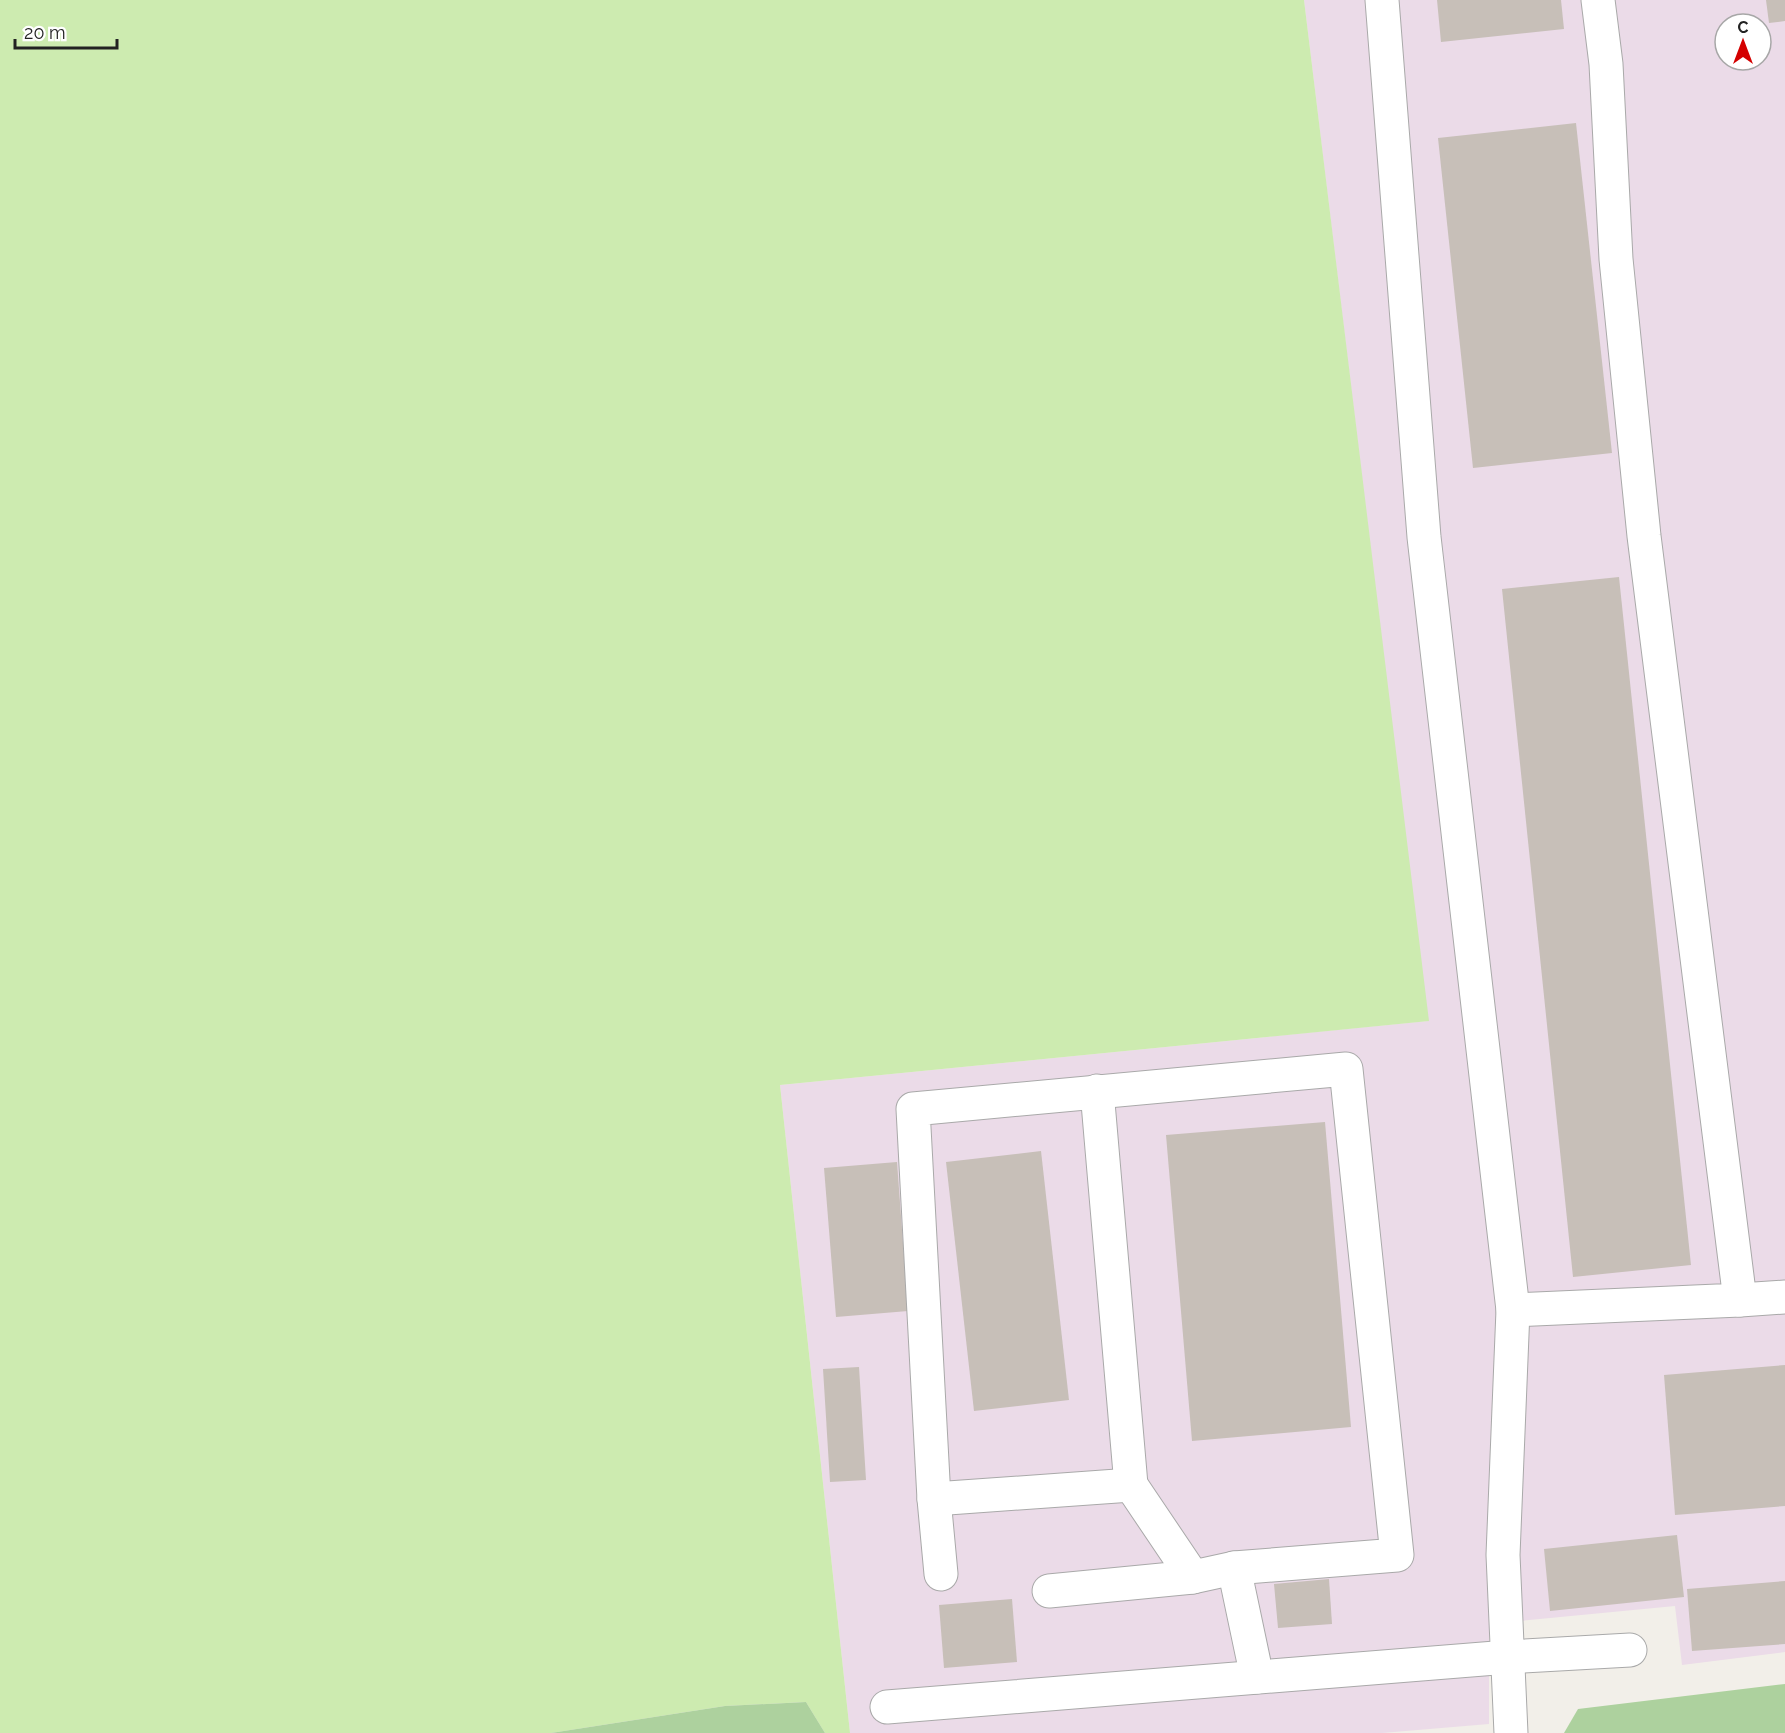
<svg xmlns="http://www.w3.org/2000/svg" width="1785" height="1733" font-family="Raleway,sans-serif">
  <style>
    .industrial { fill: #ebdbe8; fill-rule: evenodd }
    .grass { fill: #cdebb0 }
    .forest { fill: #add19e }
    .building { fill: #c7bfb8 }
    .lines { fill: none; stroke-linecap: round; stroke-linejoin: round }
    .minor-casing { stroke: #a9a9a9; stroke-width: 35 }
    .minor { stroke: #fff; stroke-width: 33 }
  </style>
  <rect width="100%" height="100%" fill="#f2efe9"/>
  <path class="industrial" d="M1304,0H1785V1652L1682,1665L1675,1606L1489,1624V1724L1382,1733H850L780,1085L1428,1021ZM1725,24H1761V60H1725Z"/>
  <polygon class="grass" points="0,0 1304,0 1429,1021 780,1085 850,1733 825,1733 806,1702 725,1706 551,1733 0,1733"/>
  <g class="forest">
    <polygon points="1785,1684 1785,1733 1564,1733 1578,1709"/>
    <polygon points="806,1702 825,1733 551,1733 725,1706"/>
  </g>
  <g class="building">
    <polygon points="1437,0 1561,0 1564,29 1441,42"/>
    <polygon points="1766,0 1785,0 1785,21 1769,23"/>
    <polygon points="1576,123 1612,453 1473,468 1438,138"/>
    <polygon points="1619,577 1691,1265 1573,1277 1502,589"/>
    <polygon points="1325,1122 1351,1427 1192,1441 1166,1135"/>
    <polygon points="1041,1151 1069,1400 974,1411 946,1162"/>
    <polygon points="897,1162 908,1311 836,1317 824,1168"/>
    <polygon points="1785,1365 1785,1506 1675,1515 1664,1375"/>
    <polygon points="859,1367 866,1480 830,1482 823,1369"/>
    <polygon points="1677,1535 1684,1597 1550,1611 1544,1549"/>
    <polygon points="1329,1579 1332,1624 1278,1628 1274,1584"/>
    <polygon points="1785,1581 1785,1644 1692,1651 1687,1589"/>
    <polygon points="1012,1599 1017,1662 944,1668 939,1605"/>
  </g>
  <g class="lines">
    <defs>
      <g id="minor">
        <polyline points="1382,0 1424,537 1513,1310 1503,1555 1511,1733"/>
        <polyline points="1097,1091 1131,1485"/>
        <polyline points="1740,1300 1785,1297"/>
        <polyline points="1513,1310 1740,1300 1644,536 1616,259 1606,64 1598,0"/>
        <polyline points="934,1499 1131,1485 1193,1577 1234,1568"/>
        <polyline points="941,1574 934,1499 913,1109 1346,1069 1397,1555 1234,1568 1257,1677"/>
        <polyline points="1049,1591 1193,1577"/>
        <polyline points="887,1707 1508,1657 1630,1650"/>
      </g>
    </defs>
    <use href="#minor" class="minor-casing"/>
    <use href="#minor" class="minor"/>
  </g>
  <g transform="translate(1743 42)"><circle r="28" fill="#ffffff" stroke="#a7a7a7" stroke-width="1.5"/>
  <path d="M0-4.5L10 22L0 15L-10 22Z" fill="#d40000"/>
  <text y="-9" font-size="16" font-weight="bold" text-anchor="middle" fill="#222222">С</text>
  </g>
  <path d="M15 39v9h102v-9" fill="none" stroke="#222222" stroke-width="3"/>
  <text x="24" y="39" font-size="18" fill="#222222" stroke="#ffffff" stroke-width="4.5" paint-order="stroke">20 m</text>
</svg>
